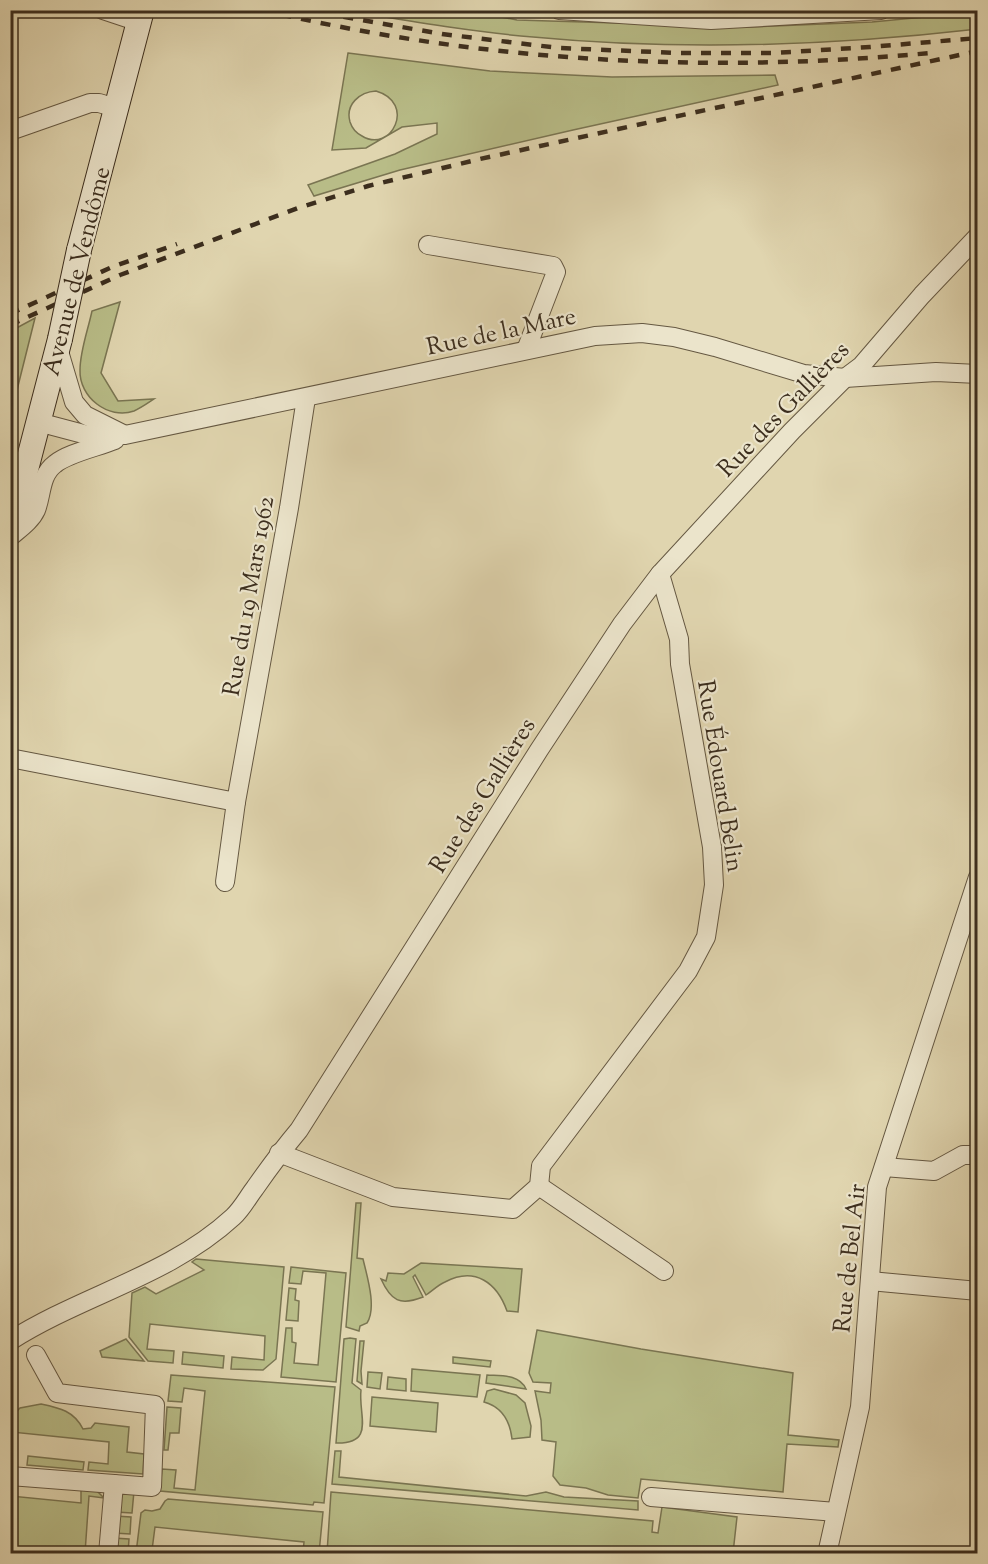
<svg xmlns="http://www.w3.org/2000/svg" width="988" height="1564" font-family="'Sorts Mill Goudy',serif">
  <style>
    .green { fill: #b8bc87; stroke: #7a7552; stroke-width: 1.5; fill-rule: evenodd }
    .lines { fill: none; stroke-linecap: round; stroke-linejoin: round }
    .minor-casing { stroke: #655842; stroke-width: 20 }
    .secondary-casing { stroke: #3c2e1e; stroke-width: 26 }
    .minor { stroke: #ebe4cb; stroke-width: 18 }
    .secondary { stroke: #ebe4cb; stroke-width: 24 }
    .rail { stroke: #3c2e1e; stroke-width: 4.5; stroke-dasharray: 10 10; stroke-linecap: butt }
    .secondary-bridge-casing { stroke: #3c2e1e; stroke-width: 26; stroke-linecap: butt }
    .secondary-bridge { stroke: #ebe4cb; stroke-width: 24 }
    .labels { text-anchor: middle; stroke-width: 4.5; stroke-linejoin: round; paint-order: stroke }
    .street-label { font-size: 24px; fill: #3c2e1e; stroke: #ebe4cb }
  </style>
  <rect width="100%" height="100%" fill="#e0d5af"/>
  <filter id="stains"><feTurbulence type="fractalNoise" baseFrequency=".00333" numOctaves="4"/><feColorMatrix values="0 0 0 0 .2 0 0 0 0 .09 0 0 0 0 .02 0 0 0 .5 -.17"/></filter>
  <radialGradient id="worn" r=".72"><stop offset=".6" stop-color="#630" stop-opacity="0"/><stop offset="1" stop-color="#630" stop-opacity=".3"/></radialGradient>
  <g class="green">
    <path d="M465,10L517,20L750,27L872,22L977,12L978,29C830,46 681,51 533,37C472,32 410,21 349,11Z"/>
    <path d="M348,53L490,71L612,77L775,75L778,85L573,130L400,170L314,196L308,185L395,154L437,134V123L402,127L366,148L332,150ZM376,91C417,103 391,154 362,136C356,133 352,128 350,122C345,104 360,92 376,91Z"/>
    <path d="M120,302L101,373L118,401L154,399C148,403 141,408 134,411C108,420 79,397 80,370C80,351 88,330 92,311Z"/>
    <polygon points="35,318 11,414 11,331"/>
    <path d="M356,1203H361L357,1258L363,1259C367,1276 377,1308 367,1323L360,1326L359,1331L346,1327Z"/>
    <polygon points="196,1259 284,1267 276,1359 263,1370 231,1369 232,1357 264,1360 265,1336 150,1324 147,1349 174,1351 173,1363 148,1361 129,1337 132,1293 145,1287 156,1294 204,1270 192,1262"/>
    <path d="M421,1263L522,1269L518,1312L507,1311C497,1283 475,1266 445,1282C438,1285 432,1291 426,1295L415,1275L413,1277L423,1297C400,1306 391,1301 381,1279L386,1281L388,1273L404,1274Z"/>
    <polygon points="291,1267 346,1273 336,1382 281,1377 286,1328 292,1328 292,1342 296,1343 294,1363 318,1365 326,1273 303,1271 301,1284 289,1283"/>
    <polygon points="289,1288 296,1289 295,1300 299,1301 298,1321 286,1320"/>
    <polygon points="537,1330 641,1349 793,1373 788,1435 839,1440 838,1447 787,1444 783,1492 641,1479 638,1498 608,1495 586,1488 560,1485 553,1476 556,1442 542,1440 541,1420 535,1391 550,1393 551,1383 533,1382 529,1373"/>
    <path d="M350,1338L356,1339L352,1383L361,1390C358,1415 376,1444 336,1443L344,1339Z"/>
    <polygon points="126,1339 144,1361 102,1357 100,1351"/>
    <polygon points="360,1341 364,1341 361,1371 362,1384 357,1381"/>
    <polygon points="183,1352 224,1356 223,1368 182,1364"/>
    <polygon points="453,1357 491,1361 490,1367 453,1363"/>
    <polygon points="412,1369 480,1375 477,1397 411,1391"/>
    <polygon points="368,1372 382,1373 380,1389 367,1387"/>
    <polygon points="171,1375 335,1387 324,1503 314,1502 313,1505 160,1491 162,1469 176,1470 174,1488 195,1490 205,1391 184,1388 182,1402 168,1401"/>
    <path d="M487,1375C501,1376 519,1374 526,1389L486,1383Z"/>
    <polygon points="388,1377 406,1379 406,1391 387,1389"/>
    <path d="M494,1389L516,1395L525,1403L531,1426L530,1437L512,1439C510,1421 502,1407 484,1402L487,1391Z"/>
    <polygon points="372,1397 438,1403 436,1432 370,1426"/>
    <path d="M41,1404C60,1408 74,1411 83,1429L91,1428L95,1423L129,1427L127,1452L144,1454L143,1474L88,1470L89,1462L108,1464L109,1442L12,1432L11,1439V1417L20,1408Z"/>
    <polygon points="167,1407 181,1408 179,1433 170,1433 168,1450 164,1450"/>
    <polygon points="335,1451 341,1451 339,1477 526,1496 546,1492 564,1497 638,1501 638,1510 332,1484"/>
    <polygon points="28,1456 84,1462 83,1470 27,1465"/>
    <polygon points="95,1489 104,1498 89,1496 85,1553 11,1554 11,1496 81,1503 81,1490"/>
    <polygon points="134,1491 132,1513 116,1512 121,1495"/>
    <polygon points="331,1492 653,1521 652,1532 658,1533 662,1507 737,1517 733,1553 327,1553"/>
    <polygon points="168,1499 323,1512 319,1553 303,1553 304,1542 155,1527 152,1550 168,1552 168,1553 136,1553 141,1513 145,1510 152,1511 160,1509 165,1501"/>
    <polygon points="115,1516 131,1517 130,1534 114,1533"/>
    <polygon points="113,1538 129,1539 128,1553 112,1554"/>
  </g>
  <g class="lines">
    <defs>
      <g id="minor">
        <polyline points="103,10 139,22"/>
        <polyline points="559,10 711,20 881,10"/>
        <polyline points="10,131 90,103 99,103 116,108"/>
        <polyline points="428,245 553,266 556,272 526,350"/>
        <polyline points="58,348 74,402 85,415 123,434"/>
        <polyline points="38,422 91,436 125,435 595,336 642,333 674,337 715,347 804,374 845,378 936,372 978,374"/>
        <path d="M10,537C19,529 31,521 36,510C42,495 40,475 55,464C68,453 98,447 115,440"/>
        <polyline points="10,758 236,802 289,508 306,398"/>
        <polyline points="225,882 236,802"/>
        <polyline points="279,1153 393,1197 513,1209 539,1186 541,1166 688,971 706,937 714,885 712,847 680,664 679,639 660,574"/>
        <polyline points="884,1167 934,1171 963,1155 978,1155"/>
        <polyline points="539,1186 664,1271"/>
        <polyline points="870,1281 978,1291"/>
        <path d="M10,1341C82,1295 169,1276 233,1217C242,1209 248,1197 255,1188C269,1168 283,1149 299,1130L539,750L622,624L660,574L792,431L845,378L861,366L922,295L978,236"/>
        <polyline points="36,1355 57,1393 155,1405 152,1487 114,1484 108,1554"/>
        <polyline points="10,1476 114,1484"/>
        <polyline points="651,1497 836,1512"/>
        <polyline points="827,1554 860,1407 877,1187 978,877"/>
      </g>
      <g id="secondary">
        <polyline points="79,250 142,10"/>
        <polyline points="10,531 60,339"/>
      </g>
    </defs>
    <use href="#minor" class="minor-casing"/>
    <use href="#secondary" class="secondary-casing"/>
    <use href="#minor" class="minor"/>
    <use href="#secondary" class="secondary"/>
    <g class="rail">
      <path d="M262,10C481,62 706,74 930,53"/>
      <polyline points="304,10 442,34 559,48 678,53 773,53 870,47 978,38"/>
      <polyline points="10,314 112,267 177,244"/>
      <polyline points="10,325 120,275 298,208 368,186 480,159 978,51"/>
    </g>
    <defs>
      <polyline id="secondary-bridge" points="60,339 79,250"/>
    </defs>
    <use href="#secondary-bridge" class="secondary-bridge-casing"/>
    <use href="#secondary-bridge" class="secondary-bridge"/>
  </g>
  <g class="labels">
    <g class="street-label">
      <text transform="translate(76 271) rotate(-76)" y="8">Avenue de Vendôme</text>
      <text transform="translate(501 331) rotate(-12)" y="8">Rue de la Mare</text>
      <text transform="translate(783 409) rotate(-46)" y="8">Rue des Gallières</text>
      <text transform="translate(248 596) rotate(-80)" y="8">Rue du 19 Mars 1962</text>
      <text transform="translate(721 776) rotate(81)" y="8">Rue Édouard Belin</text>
      <text transform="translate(482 795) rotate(-58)" y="8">Rue des Gallières</text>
      <text transform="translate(849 1258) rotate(-84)" y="8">Rue de Bel Air</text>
    </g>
  </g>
  <rect width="988" height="1564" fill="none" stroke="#e0d5af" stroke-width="36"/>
  <rect x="12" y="12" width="964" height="1540" fill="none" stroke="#3c2e1e" stroke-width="3"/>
  <rect x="18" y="18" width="952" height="1528" fill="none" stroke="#3c2e1e" stroke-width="1.5"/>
  <rect width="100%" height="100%" filter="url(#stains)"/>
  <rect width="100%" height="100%" fill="url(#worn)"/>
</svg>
